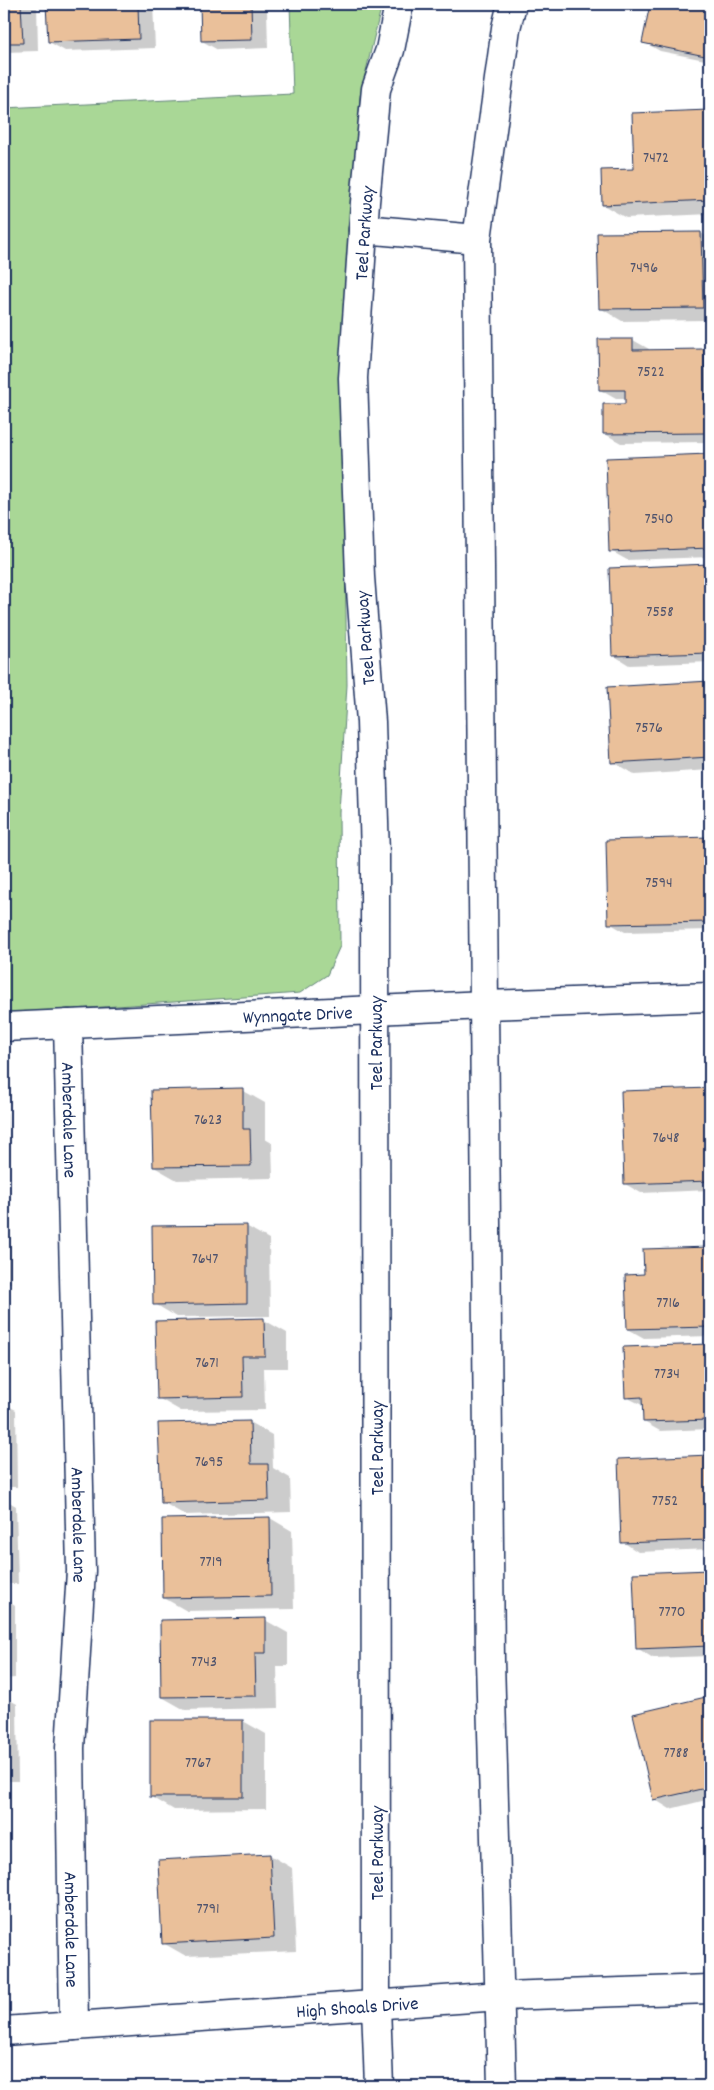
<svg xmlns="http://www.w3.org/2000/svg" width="714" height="2090" font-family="Dekko,sans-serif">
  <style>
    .green { fill: #a9d796; stroke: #62837a }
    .shadow { fill: #0003 }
    .building { fill: #eac09a; stroke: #1b2f5e }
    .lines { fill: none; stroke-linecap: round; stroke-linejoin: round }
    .minor-casing { stroke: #1b2f5e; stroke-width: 31 }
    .tertiary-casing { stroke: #1b2f5e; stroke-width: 31 }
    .secondary-casing { stroke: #1b2f5e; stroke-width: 31 }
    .minor { stroke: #fff; stroke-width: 28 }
    .tertiary { stroke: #fff; stroke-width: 28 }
    .secondary { stroke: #fff; stroke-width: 28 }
    .labels { text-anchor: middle; stroke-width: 4.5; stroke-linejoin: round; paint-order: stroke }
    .number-label { font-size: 16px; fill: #4f536d }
    .street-label { font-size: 19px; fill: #1b2f5e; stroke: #fff }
  </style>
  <rect width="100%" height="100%" fill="#fff"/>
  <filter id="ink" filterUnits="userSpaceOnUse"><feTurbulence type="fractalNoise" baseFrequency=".02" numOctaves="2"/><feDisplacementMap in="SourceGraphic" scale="10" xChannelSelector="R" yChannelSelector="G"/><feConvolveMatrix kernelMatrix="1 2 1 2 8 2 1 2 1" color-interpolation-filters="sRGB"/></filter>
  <g filter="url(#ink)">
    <polygon class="green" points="290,4 382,4 360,96 342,356 347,685 339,812 340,946 327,975 300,993 4,1014 4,108 293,94"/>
    <g class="shadow">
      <polygon points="4,4 37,4 38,51 4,52"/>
      <polygon points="48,4 153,4 155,48 65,51 49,42"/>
      <polygon points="201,4 300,4 300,9 267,10 268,48 218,50 202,41"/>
      <polygon points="652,4 710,4 710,61 660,51 644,42"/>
      <polygon points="709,111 710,214 626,218 603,205 636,170 633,115"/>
      <polygon points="701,233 710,238 710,320 622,321 600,308 599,235"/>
      <polygon points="633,340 649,349 649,351 703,350 710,354 710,442 621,443 605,434 626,405 626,399 616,399 600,390"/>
      <polygon points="709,456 710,557 627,560 611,551"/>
      <polygon points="710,566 710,662 629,665 613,655 610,569"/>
      <polygon points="710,682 710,770 635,775 613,762"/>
      <polygon points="710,838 710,930 625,932 609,923 607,841"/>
      <polygon points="242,1090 265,1103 265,1139 272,1143 273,1178 177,1180 154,1167"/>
      <polygon points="710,1090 710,1190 641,1193 625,1184 622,1093"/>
      <polygon points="4,1112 7,1114 8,1190 4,1190"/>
      <polygon points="4,1206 10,1210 11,1283 4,1283"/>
      <polygon points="246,1226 269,1239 270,1316 177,1317 155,1304"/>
      <polygon points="710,1249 710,1336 644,1338 628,1329 645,1275 644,1250"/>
      <polygon points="4,1307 6,1309 9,1380 4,1381"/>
      <polygon points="264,1320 287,1333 287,1368 264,1368 265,1410 181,1411 158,1398"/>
      <polygon points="710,1345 710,1429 660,1431 644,1422 644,1406 626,1397 624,1348"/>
      <polygon points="4,1404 16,1410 17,1487 4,1487"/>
      <polygon points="249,1422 272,1435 273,1468 290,1478 291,1512 185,1515 162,1502"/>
      <polygon points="710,1456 710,1549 638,1552 623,1542 619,1460"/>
      <polygon points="4,1499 16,1506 18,1584 4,1584"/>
      <polygon points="270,1518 292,1531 294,1609 187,1611 164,1598"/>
      <polygon points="710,1571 710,1656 653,1658 637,1648 634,1574"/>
      <polygon points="4,1599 15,1606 15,1678 4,1679"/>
      <polygon points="265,1620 288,1633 288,1666 277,1666 278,1708 185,1710 162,1697"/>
      <polygon points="4,1697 17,1704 18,1781 4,1781"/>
      <polygon points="710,1697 710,1799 670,1809 654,1799 634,1715"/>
      <polygon points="151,1721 243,1721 266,1734 266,1809 174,1810 152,1797"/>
      <polygon points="4,1798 7,1873 4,1873"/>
      <polygon points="270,1855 292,1868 296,1951 186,1956 163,1943"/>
      <polygon points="4,1893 8,1895 10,1971 4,1971"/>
    </g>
    <g class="building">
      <polygon points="4,4 21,4 23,43 4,43"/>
      <polygon points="46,4 138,4 139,39 48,42"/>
      <polygon points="200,4 251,4 252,40 201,41"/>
      <polygon points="650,4 710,4 710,57 642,43"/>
      <polygon points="709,110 710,200 602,205 601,170 634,169 632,113"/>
      <polygon points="701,232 703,308 599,309 597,233"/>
      <polygon points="598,339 633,339 633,350 704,349 705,433 603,434 603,404 625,404 625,390 599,390"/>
      <polygon points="709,454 710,548 609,552 606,458"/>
      <polygon points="710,564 710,653 612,656 609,568"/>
      <polygon points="710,681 710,757 611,763 607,687"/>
      <polygon points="710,837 710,922 608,924 606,840"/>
      <polygon points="243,1088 243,1129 250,1129 251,1166 153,1167 151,1090"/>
      <polygon points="710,1088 710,1181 624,1184 621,1091"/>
      <polygon points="247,1225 247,1303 153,1305 152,1226"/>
      <polygon points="710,1247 710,1327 627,1329 625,1275 644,1274 643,1249"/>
      <polygon points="264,1318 265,1356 242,1356 243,1397 157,1399 155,1321"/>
      <polygon points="710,1344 710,1420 643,1422 642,1397 625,1398 623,1347"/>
      <polygon points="250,1421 251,1464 268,1464 269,1500 161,1503 158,1423"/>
      <polygon points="710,1455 710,1540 621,1543 618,1459"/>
      <polygon points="270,1517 271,1596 163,1598 162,1519"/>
      <polygon points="710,1570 710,1646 636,1649 633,1573"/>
      <polygon points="266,1618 266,1653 255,1653 256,1696 161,1697 160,1620"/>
      <polygon points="710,1696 710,1787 653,1800 633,1714"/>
      <rect x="150" y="1720" width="93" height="77"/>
      <polygon points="270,1854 274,1938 162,1944 158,1860"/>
    </g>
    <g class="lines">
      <defs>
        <g id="minor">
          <path id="s1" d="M68,1024L81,1571L70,1748L74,2026"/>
          <path id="s2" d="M4,1027L485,1005L710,997"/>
          <path id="s3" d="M4,2031L500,1996"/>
        </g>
        <polyline id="tertiary" points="500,1996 710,1989"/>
        <g id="secondary">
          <polyline points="363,229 477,239"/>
          <path id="s4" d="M379,2086L376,2006L375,855L371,722L360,577L353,378L365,202L376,89L390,50L399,4"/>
          <polyline points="502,2086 490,1661 477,239 506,28 512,4"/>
        </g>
      </defs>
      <use href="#minor" class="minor-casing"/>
      <use href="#tertiary" class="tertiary-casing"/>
      <use href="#secondary" class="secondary-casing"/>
      <use href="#minor" class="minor"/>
      <use href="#tertiary" class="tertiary"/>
      <use href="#secondary" class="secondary"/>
    </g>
  </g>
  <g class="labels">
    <g class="number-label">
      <text x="656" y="162">7472</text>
      <text x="644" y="272">7496</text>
      <text x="651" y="376">7522</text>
      <text x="659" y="523">7540</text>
      <text x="660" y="616">7558</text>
      <text x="649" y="732">7576</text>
      <text x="659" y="887">7594</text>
      <text x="208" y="1124">7623</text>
      <text x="666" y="1142">7648</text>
      <text x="205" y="1263">7647</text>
      <text x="668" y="1307">7716</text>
      <text x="207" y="1367">7671</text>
      <text x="667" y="1378">7734</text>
      <text x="209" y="1466">7695</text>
      <text x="665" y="1505">7752</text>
      <text x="211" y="1566">7719</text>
      <text x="672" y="1616">7770</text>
      <text x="204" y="1666">7743</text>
      <text x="676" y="1757">7788</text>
      <text x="198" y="1767">7767</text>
      <text x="208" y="1913">7791</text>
    </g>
    <g class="street-label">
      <text dy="7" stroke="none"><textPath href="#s4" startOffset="1854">Teel Parkway</textPath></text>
      <text transform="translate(364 638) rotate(-94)" y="7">Teel Parkway</text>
      <text dy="7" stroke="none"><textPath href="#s2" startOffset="294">Wynngate Drive</textPath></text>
      <text transform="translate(375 1043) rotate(-90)" y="7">Teel Parkway</text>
      <text dy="7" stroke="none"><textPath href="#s1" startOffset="96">Amberdale Lane</textPath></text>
      <text transform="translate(376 1448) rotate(-90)" y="7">Teel Parkway</text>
      <text dy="7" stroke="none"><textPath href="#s1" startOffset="501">Amberdale Lane</textPath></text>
      <text transform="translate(376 1853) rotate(-90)" y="7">Teel Parkway</text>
      <text dy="7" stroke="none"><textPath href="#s1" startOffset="906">Amberdale Lane</textPath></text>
      <text dy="7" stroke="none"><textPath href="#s3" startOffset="354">High Shoals Drive</textPath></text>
    </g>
  </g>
  <rect width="714" height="2090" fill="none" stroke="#fff" stroke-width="20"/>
  <rect x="10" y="10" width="694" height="2070" fill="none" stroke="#1b2f5e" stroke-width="2" filter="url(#ink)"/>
</svg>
